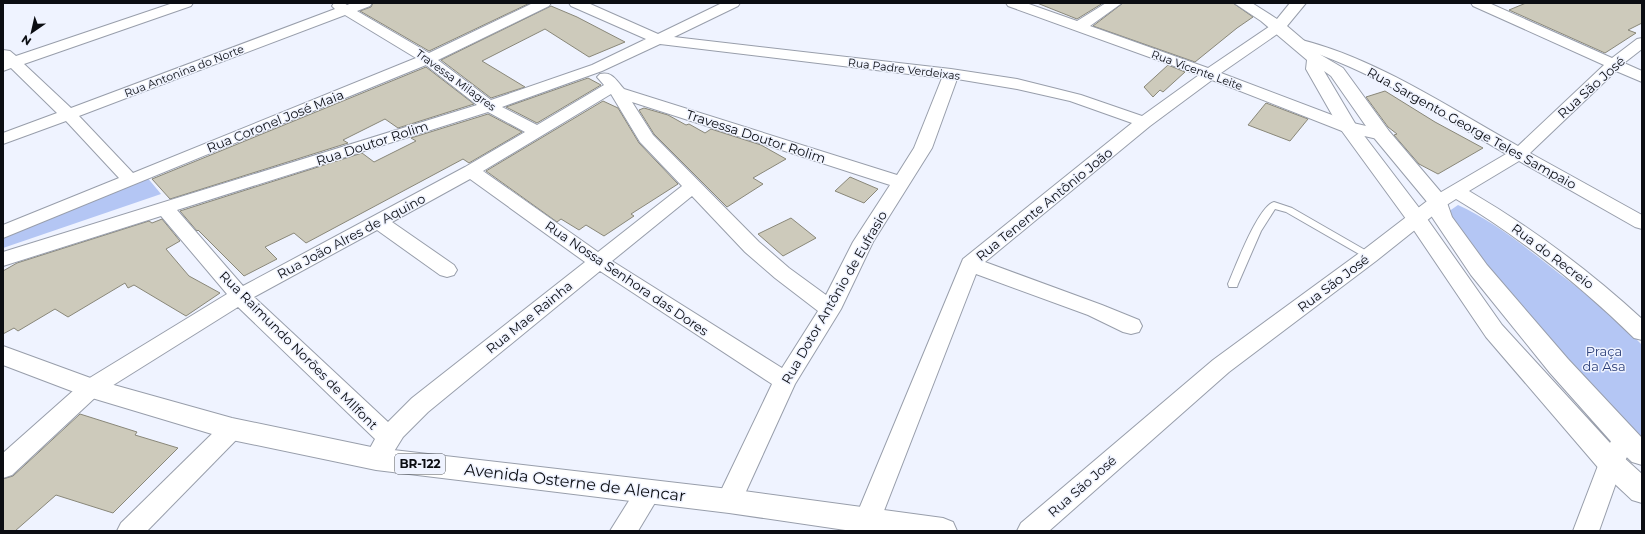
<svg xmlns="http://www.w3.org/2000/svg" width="1645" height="534" font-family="Montserrat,sans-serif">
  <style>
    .green { fill: #b4c6f4 }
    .building { fill: #cdcabb; stroke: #898779 }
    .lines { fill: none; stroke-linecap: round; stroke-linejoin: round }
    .lane-casing { stroke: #989eab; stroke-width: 2 }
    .street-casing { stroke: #989eab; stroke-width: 2 }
    .secondary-casing { stroke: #989eab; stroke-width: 2 }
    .highway-casing { stroke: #989eab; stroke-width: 2 }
    .lane { fill: #fff; fill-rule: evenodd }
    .street { fill: #fff; fill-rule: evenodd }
    .secondary { fill: #fff; fill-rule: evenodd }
    .highway { fill: #fff; fill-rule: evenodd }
    .labels { text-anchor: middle; stroke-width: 3; stroke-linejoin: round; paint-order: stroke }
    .far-street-label { font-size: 11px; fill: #0b0d12; stroke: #eff3ff }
    .shield { fill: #eff3ff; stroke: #4f5259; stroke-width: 1 }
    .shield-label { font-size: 12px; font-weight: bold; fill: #0b0d12 }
    .street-label { font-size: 13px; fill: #0b0d12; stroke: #eff3ff }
    .park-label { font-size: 13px; fill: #2d407a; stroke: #eff3ff }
    .near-street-label { font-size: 16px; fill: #0b0d12; stroke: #eff3ff }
  </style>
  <rect width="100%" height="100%" fill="#eff3ff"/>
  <g class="green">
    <polygon points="146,176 161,194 3,248 3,236"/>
    <path d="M1458,205C1495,222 1528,249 1561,275C1589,296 1618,319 1642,345V450L1564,369L1445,214Z"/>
  </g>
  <g class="building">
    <polygon points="373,3 530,3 429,51 360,11 371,7"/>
    <polygon points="1037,3 1103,3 1077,19"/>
    <polygon points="1123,3 1233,3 1253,17 1237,28 1195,62 1093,26"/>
    <polygon points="1526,3 1642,3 1642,23 1628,30 1636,33 1605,53 1509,10"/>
    <polygon points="551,6 577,17 625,42 589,57 545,29 482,61 525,87 491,98 441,60"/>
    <polygon points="1168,65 1185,72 1163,92 1160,90 1153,97 1144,87"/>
    <polygon points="426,67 474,104 398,128 385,119 343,140 348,143 170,199 152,179"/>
    <polygon points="588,78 601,85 537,123 506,107"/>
    <polygon points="1385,91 1435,122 1483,148 1438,174 1419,164 1394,135 1397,134 1388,127 1366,97"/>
    <polygon points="603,101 618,108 639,143 678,184 631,214 634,216 604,236 586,225 579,230 561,219 557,222 486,171"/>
    <polygon points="1266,103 1308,119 1290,141 1248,125"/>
    <polygon points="644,108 668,115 686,125 689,124 705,133 711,129 761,145 786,159 753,178 763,184 727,207 654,134 639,110"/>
    <polygon points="488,114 522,132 469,163 463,159 306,243 294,233 265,247 277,259 244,276 198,230 197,231 180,211 362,153 374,162 416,141 411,138"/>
    <polygon points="850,177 878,189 864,203 835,191"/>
    <polygon points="791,218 816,238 783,256 758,234"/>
    <polygon points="162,219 180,241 166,249 189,276 220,293 186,316 134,285 128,288 125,283 68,317 55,309 18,331 14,328 3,334 3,271 17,263 149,221 152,223"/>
    <polygon points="80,414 137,432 135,435 178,448 113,513 56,495 15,531 3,531 3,479 13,476"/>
  </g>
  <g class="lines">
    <defs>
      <path id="lane" d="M1274,202L1292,208L1372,254L1374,256L1369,259L1366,258L1286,212L1275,209L1261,231L1238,284L1237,287H1229L1228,284C1235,268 1258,206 1274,202Z"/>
      <g id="street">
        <path d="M173,3H193L191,6L24,64L71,108L335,9L332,6L334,3H344L347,5L352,3H372L370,6L357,11L429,53L533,3H551L549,6L438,60L491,100L592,65L646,39L571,6L569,3H588L658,34L722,3H740L738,6L674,37L951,69L1017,79L1081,95L1142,116L1199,75L1008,6L1006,3H1026L1077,21L1106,3H1122L1090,26L1208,68L1273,24H1283L1285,27L1283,30L1221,73L1353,123L1388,131L1390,135L1388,139L1382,140L1342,131L1212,80L1150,126L985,262L1102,305L1139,320L1142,326L1139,332L1131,334L1123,332L1088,315L976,274L880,521L876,529L871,531L858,529L854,521L963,259L1132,123L1070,101L1017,89L957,79L932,148L873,242L841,309L795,384L738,509L729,512L720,509L716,501L772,384L600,271L428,412L403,437L385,466L376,469L367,466L364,459L375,439L238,307L99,394L12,475L3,478V453L83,382L227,294L161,216L3,266V252L477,105L426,65L3,238V225L119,178L66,121L3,144V133L57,113L11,68L3,71V50L10,51L16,56ZM345,15L416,58L133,173L79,116ZM660,44L942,78L914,148L897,175L624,89C616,80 612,71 600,74L597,77L604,85L537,125L502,107L602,71ZM611,94L640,142L682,186L598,252L483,171ZM632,102L890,185L853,242L826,295L789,268L759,242L653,135ZM488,112L525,132L465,167L243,286L177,210ZM470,179L585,262L412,398L388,422L254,297L377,230L440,275L447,277L454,275L457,270L454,265L392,222ZM692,196L745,252L775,278L818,311L782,368L612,261Z"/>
        <path d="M1471,3H1489L1612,58L1637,39L1642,38V49L1624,63L1642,71V82L1616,71L1530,153L1642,215V229L1635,227L1519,161L1469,191C1532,228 1589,270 1642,319V340L1634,338C1580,285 1521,238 1456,199L1445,206L1376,261L1229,372L1049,531H1017L1021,523L1213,360L1362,251L1431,198L1506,154C1439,115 1368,67 1293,46L1291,43L1293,40L1298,39C1376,58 1448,107 1518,146L1604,65L1473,6Z"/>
        <polygon points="232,419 240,422 244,429 240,436 147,531 117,531 121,523 224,422"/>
        <polygon points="1625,429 1634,432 1637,439 1622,466 1599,531 1573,531 1599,463 1616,432"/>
        <polygon points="649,480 658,483 662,491 638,531 610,531 640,483"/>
      </g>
      <polygon id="secondary" points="1234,3 1252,3 1277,19 1290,3 1306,3 1287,26 1321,55 1343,68 1389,131 1445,197 1452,217 1487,265 1568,359 1642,438 1642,465 1632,462 1616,447 1550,373 1471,275 1432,217 1428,203 1375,139 1331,76 1324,71 1356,125 1423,213 1502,325 1621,455 1642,474 1642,503 1632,500 1601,471 1486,337 1409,223 1339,127 1306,69 1307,60 1261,21"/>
      <polygon id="highway" points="3,346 96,380 232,418 376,448 729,489 943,518 953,522 957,531 852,531 729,513 376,470 232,440 82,395 3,365"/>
    </defs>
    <use href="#lane" class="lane-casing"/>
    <use href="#street" class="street-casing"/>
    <use href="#secondary" class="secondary-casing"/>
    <use href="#highway" class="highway-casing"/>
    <use href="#lane" class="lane"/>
    <use href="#street" class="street"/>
    <use href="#secondary" class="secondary"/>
    <use href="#highway" class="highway"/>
  </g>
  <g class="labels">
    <g class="far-street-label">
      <text transform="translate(904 69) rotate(7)" y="4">Rua Padre Verdeixas</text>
      <text transform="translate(1197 70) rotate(20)" y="4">Rua Vicente Leite</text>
      <text transform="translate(184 71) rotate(-21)" y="4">Rua Antonina do Norte</text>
      <text transform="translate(456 80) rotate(36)" y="4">Travessa Milagres</text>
    </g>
    <rect class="shield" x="395" y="454" width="50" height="20" rx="3"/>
    <g class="shield-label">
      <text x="420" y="468">BR-122</text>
    </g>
    <g class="street-label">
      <text transform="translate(1591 87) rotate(-42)" y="5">Rua São José</text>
      <text transform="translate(275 121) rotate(-22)" y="5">Rua Coronel José Maia</text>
      <text transform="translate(1472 128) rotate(29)" y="5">Rua Sargento George Teles Sampaio</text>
      <text transform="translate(756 136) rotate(18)" y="5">Travessa Doutor Rolim</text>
      <text transform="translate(372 143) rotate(-18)" y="5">Rua Doutor Rolim</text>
      <text transform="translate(1044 204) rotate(-39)" y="5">Rua Tenente Antônio João</text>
      <text transform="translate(351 236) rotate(-28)" y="5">Rua João Alres de Aquino</text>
      <text transform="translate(1553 256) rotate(37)" y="5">Rua do Recreio</text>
      <text transform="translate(627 278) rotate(34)" y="5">Rua Nossa Senhora das Dores</text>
      <text transform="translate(1333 283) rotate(-37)" y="5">Rua São José</text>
      <text transform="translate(834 297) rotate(-60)" y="5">Rua Dotor Antônio de Eufrasio</text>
      <text transform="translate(529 317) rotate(-39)" y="5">Rua Mae Rainha</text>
      <text transform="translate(299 350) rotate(45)" y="5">Rua Raimundo Norões de MIlfont</text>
      <text transform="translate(1082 486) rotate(-41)" y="5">Rua São José</text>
    </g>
    <g class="park-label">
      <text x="1604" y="356">Praça<tspan x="1604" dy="15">da Asa</tspan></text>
    </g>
    <g class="near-street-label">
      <text transform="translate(575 482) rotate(7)" y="6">Avenida Osterne de Alencar</text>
    </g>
  </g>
  <rect width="1645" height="534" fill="none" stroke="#0b0d12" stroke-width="8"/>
  <g transform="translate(32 32) rotate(214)" stroke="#eff3ff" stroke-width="3" paint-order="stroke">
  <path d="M0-3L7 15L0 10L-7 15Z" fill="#0b0d12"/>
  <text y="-6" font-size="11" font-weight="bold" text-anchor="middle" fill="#0b0d12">N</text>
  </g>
</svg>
